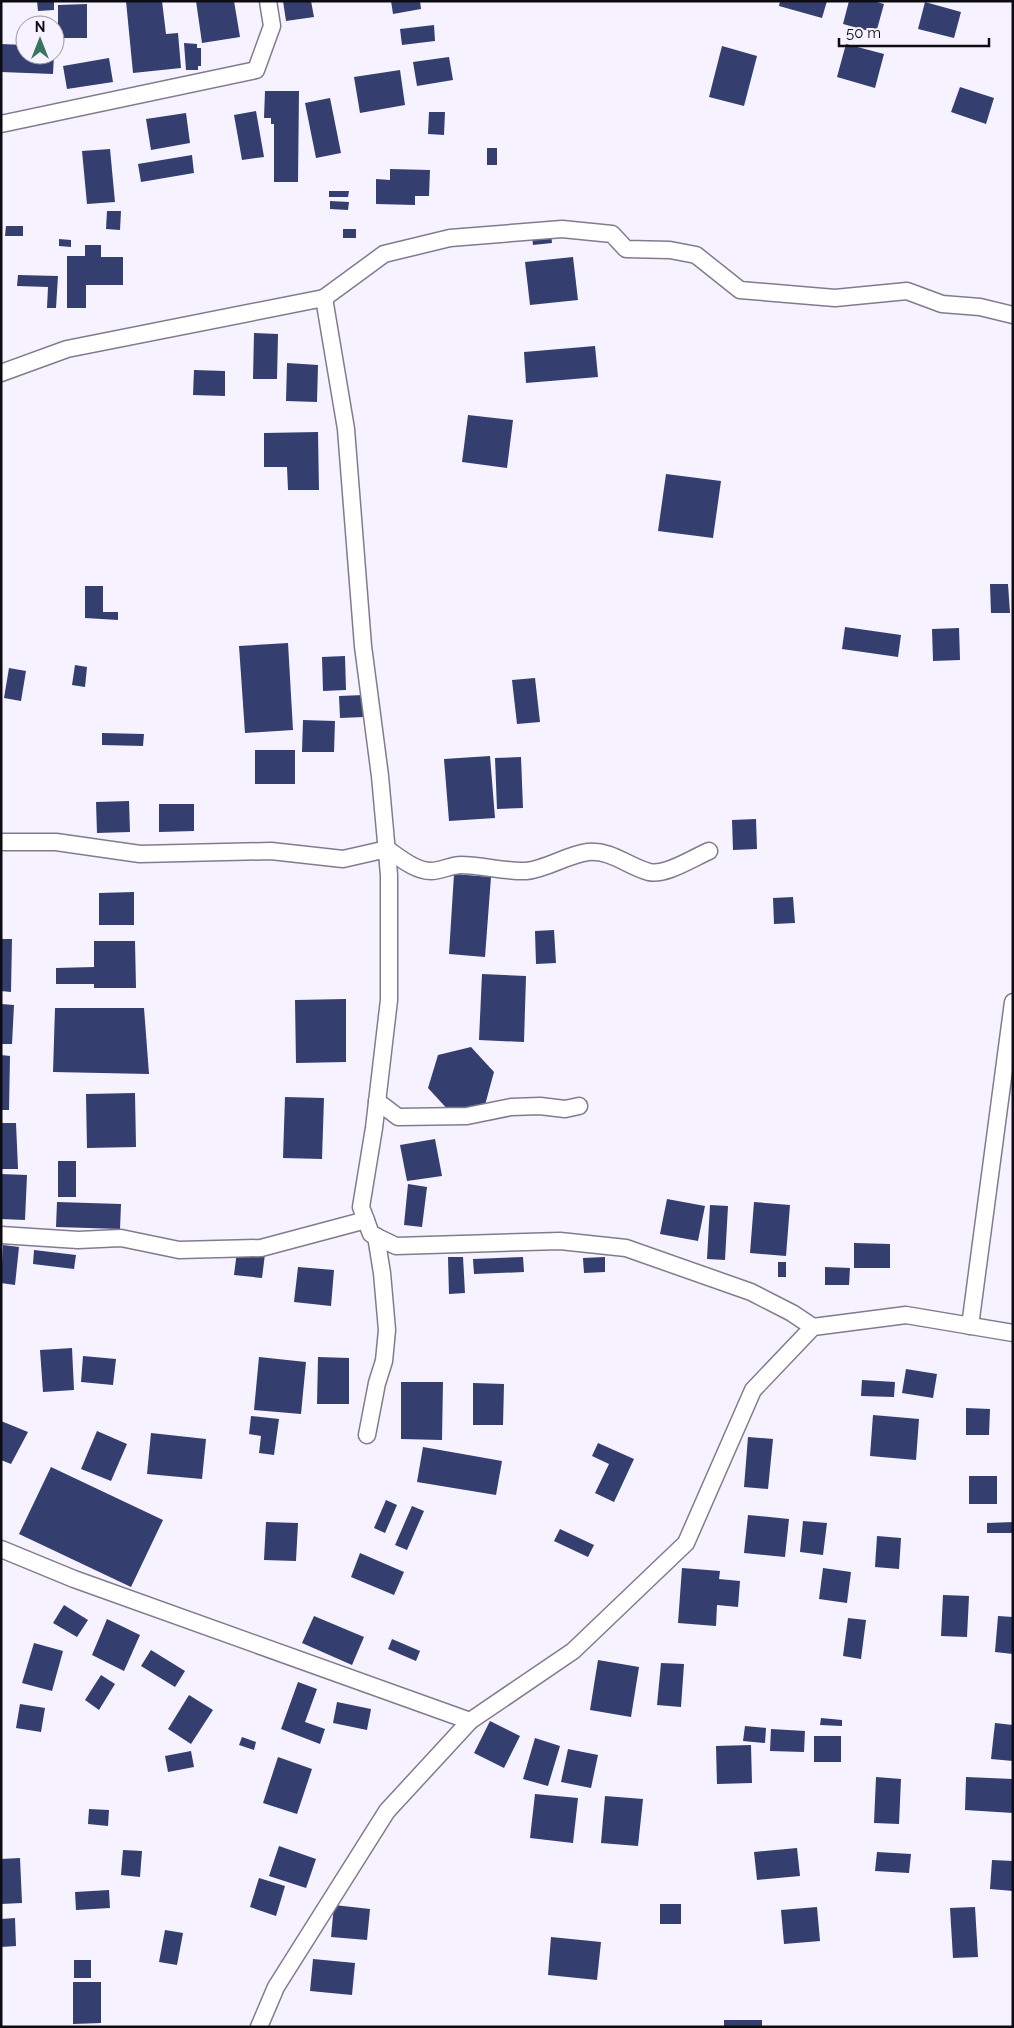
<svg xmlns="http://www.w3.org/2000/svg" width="1014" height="2028" font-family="Raleway,sans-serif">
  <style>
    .building { fill: #343f70 }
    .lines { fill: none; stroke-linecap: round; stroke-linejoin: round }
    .street-casing { stroke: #817c8d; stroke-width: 19 }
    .street { stroke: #fff; stroke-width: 16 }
  </style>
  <rect width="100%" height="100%" fill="#f6f2ff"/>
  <g class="building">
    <polygon points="37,1 54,1 54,10 38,11"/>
    <polygon points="126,1 162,1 166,34 178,33 181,68 133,73"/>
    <polygon points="196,1 234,1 240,37 202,43"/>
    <polygon points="283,1 311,1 314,17 286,21"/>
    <polygon points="391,1 420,1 421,9 393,14"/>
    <polygon points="780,1 827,1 822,18 779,6"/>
    <polygon points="849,1 873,1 884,4 876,33 843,24"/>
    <polygon points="925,2 961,12 954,38 918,29"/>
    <polygon points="87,4 87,38 58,38 58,5"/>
    <polygon points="434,25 435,41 402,45 400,29"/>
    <polygon points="184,43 197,44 197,48 201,48 201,66 198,66 198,70 186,70"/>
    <polygon points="1,44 25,45 25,55 54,55 53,74 1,72"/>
    <polygon points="846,44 884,54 875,88 837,77"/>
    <polygon points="722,46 757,56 744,106 709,97"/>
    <polygon points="449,57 453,80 417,86 413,62"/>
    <polygon points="109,58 113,82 67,89 63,66"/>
    <polygon points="400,70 405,105 360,113 354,77"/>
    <polygon points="960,87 994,98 986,124 951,112"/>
    <polygon points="265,91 299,91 298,182 274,182 274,124 271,124 271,118 264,118"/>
    <polygon points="330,98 341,153 316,158 305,103"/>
    <polygon points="256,111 264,157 242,160 234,115"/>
    <polygon points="429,112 445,112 444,135 428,134"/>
    <polygon points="186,113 190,143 151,150 146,119"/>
    <rect x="487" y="148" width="10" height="17"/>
    <polygon points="110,149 115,202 87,204 82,151"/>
    <polygon points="192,155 194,173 141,182 138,164"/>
    <polygon points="390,169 430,170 429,196 415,196 415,205 376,204 376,179 390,180"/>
    <polygon points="329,191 349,191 348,197 329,197"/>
    <polygon points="330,201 349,202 348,210 330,209"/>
    <polygon points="107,211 121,211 120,230 106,229"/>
    <polygon points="6,226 23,226 23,236 5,236"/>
    <rect x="343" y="229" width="13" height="9"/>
    <polygon points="551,234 552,243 533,245 532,236"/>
    <polygon points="59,239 71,240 71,247 59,246"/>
    <polygon points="85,245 101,245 101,257 123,257 123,285 86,285 86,308 67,308 67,256 85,256"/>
    <polygon points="573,257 578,300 530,305 525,262"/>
    <polygon points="18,275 58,276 56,308 47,308 48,287 17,286"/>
    <polygon points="254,333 278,334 277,379 253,379"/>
    <polygon points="595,346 598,377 526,383 524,352"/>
    <polygon points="287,363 318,365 317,402 286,401"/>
    <polygon points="194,370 225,371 225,396 193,395"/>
    <polygon points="468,415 513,420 507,468 462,462"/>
    <polygon points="318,432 319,490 288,490 287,467 264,467 264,433"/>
    <polygon points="666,474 721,481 713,538 658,531"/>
    <polygon points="990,584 1008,584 1010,613 991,613"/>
    <polygon points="85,586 103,586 103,612 118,612 118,620 85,618"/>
    <polygon points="845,627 901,635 898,657 842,649"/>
    <polygon points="959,628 960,660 933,661 932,629"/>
    <polygon points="288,643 293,730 245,733 239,646"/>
    <polygon points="345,656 346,690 323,691 322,657"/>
    <polygon points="75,665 87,667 85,687 72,685"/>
    <polygon points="9,668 26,671 21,701 4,698"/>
    <polygon points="535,678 540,722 517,724 512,680"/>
    <polygon points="364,695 364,717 340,718 339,696"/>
    <polygon points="303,720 335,721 334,752 302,752"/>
    <polygon points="102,733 144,734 143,746 102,745"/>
    <rect x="255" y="750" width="40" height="34"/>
    <polygon points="490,756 495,818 449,821 444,759"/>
    <polygon points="521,757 523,808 497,809 495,758"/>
    <polygon points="129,801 130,832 97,833 96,802"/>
    <polygon points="159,804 194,804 194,831 159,832"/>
    <polygon points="756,819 757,849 733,850 732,820"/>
    <polygon points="454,874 491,877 485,957 449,954"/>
    <polygon points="134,892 134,925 99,925 99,893"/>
    <polygon points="793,897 795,923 774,924 773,898"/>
    <polygon points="554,930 556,963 536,964 535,931"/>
    <polygon points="1,939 12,939 11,992 1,991"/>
    <polygon points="94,941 135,941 136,988 94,988 94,984 56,984 56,968 94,967"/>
    <polygon points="482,974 526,976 524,1042 479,1040"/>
    <polygon points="346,999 346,1062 296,1063 295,1000"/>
    <polygon points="1,1004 14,1005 12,1044 1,1044"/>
    <polygon points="55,1008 144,1008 149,1074 53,1072"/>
    <polygon points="471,1047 494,1072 485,1105 451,1113 428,1088 438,1055"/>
    <polygon points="1,1055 10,1056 9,1110 1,1110"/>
    <polygon points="135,1093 136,1147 87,1148 86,1094"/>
    <polygon points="285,1097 324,1098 322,1159 283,1158"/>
    <polygon points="1,1123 16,1123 18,1169 1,1169"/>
    <polygon points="435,1139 442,1176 407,1181 400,1145"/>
    <rect x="58" y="1161" width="18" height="36"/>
    <polygon points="1,1174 27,1175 25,1220 1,1219"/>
    <polygon points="408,1184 427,1187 422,1227 404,1225"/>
    <polygon points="667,1199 705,1206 698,1241 660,1234"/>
    <polygon points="57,1202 121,1204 120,1229 56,1227"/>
    <polygon points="754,1202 790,1205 786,1256 750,1253"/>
    <polygon points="710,1205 728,1206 725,1260 707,1259"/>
    <polygon points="854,1243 890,1244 890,1268 854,1268"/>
    <polygon points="3,1245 19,1247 15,1285 1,1283"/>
    <polygon points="34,1250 76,1255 74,1269 33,1264"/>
    <polygon points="237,1251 265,1254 262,1278 234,1275"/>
    <polygon points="448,1257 463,1257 465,1293 449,1294"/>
    <polygon points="523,1257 524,1272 474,1274 473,1259"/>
    <polygon points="605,1257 605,1272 584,1273 583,1258"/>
    <rect x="778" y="1262" width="8" height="15"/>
    <polygon points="298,1267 334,1270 331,1306 294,1302"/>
    <polygon points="825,1267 850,1268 849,1285 825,1285"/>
    <polygon points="72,1348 74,1390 43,1392 40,1350"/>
    <polygon points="83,1356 116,1359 113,1385 81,1382"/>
    <polygon points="259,1357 306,1362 301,1414 254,1410"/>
    <polygon points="318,1357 349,1358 349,1404 317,1404"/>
    <polygon points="906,1369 937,1374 933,1398 902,1393"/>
    <polygon points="862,1380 895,1382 894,1397 861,1396"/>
    <polygon points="401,1382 443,1382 442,1440 401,1439"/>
    <polygon points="473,1383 504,1384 503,1425 473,1425"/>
    <polygon points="966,1408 990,1409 989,1435 966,1435"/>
    <polygon points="873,1415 919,1419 916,1460 870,1456"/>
    <polygon points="251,1416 279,1419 274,1455 259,1453 261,1436 249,1434"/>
    <polygon points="1,1421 28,1432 11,1464 1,1460"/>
    <polygon points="97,1431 127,1444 111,1481 81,1469"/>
    <polygon points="151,1433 206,1439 202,1479 147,1474"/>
    <polygon points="748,1437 773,1439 768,1489 744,1487"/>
    <polygon points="598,1443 634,1459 614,1502 595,1493 609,1464 592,1456"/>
    <polygon points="423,1447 502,1461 496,1495 417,1482"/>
    <polygon points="51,1467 163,1520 131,1587 19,1534"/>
    <rect x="969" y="1476" width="28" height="28"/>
    <polygon points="386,1500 397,1505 385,1533 374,1528"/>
    <polygon points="412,1506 424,1511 407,1550 395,1545"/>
    <polygon points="748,1515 789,1519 785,1557 744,1553"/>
    <polygon points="803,1521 827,1523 823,1555 800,1552"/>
    <polygon points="266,1522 298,1523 296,1561 264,1560"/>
    <polygon points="1013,1522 1013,1533 987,1533 987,1523"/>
    <polygon points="560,1529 594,1545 588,1557 554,1541"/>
    <polygon points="877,1536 901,1538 899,1569 875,1567"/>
    <polygon points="360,1553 404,1572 394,1595 351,1577"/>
    <polygon points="682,1568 720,1571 719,1579 740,1581 738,1607 717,1605 716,1626 678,1623"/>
    <polygon points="823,1568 851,1572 847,1603 819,1599"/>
    <polygon points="943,1595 969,1596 967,1637 941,1636"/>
    <polygon points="64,1605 88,1620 77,1637 53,1623"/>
    <polygon points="314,1616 364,1637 352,1665 302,1643"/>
    <polygon points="998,1616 1013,1617 1013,1654 995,1652"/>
    <polygon points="848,1618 866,1620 861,1659 843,1656"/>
    <polygon points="107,1619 140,1635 124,1671 92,1655"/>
    <polygon points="392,1639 420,1651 416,1661 388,1649"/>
    <polygon points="34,1643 63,1651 52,1691 22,1683"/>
    <polygon points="151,1650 185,1671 175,1687 141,1666"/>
    <polygon points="598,1660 639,1667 631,1717 590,1710"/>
    <polygon points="661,1663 684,1664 681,1707 657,1705"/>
    <polygon points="101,1675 115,1684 99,1710 85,1700"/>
    <polygon points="298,1682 317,1689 305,1722 325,1729 320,1744 281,1729"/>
    <polygon points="189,1695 213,1710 191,1744 168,1729"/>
    <polygon points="337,1702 371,1709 367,1730 333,1723"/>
    <polygon points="20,1704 45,1708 41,1732 16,1728"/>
    <polygon points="821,1718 842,1720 842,1726 820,1725"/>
    <polygon points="490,1721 520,1736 504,1768 474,1753"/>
    <polygon points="995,1723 1013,1725 1013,1761 991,1759"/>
    <polygon points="745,1726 766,1728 765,1743 743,1741"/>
    <polygon points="771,1729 805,1731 804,1752 770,1751"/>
    <rect x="814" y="1736" width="27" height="26"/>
    <polygon points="242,1737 256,1742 254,1750 239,1745"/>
    <polygon points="535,1738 560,1746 548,1786 523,1779"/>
    <polygon points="751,1745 752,1783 717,1784 716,1746"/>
    <polygon points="568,1749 598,1755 591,1788 561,1782"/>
    <polygon points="191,1751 194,1767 168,1772 165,1756"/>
    <polygon points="278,1757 312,1769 297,1814 263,1803"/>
    <polygon points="876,1777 901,1779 899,1824 874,1823"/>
    <polygon points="966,1777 1013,1779 1013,1813 965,1810"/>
    <polygon points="535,1794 578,1798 573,1843 530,1838"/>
    <polygon points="605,1796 643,1799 638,1846 601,1843"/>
    <polygon points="89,1809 109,1810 108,1826 88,1824"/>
    <polygon points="279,1846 316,1859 306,1888 269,1876"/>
    <polygon points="797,1848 800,1876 757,1880 754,1852"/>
    <polygon points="123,1850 142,1851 140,1877 121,1875"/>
    <polygon points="877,1852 911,1854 909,1873 875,1871"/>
    <polygon points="20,1858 22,1903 1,1904 1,1859"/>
    <polygon points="992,1860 1013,1861 1013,1891 990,1889"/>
    <polygon points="259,1878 285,1886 276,1916 250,1907"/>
    <polygon points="109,1890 110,1908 76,1910 75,1892"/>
    <rect x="660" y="1904" width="21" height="20"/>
    <polygon points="334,1905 370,1909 367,1940 331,1937"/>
    <polygon points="817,1907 820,1941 784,1944 781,1910"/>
    <polygon points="975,1907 978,1957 953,1958 950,1908"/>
    <polygon points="15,1918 16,1946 1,1947 1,1919"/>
    <polygon points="165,1930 183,1933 177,1965 159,1962"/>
    <polygon points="551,1937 601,1942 597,1980 548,1975"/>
    <polygon points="313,1959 355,1963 352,1995 310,1991"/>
    <rect x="74" y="1960" width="17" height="18"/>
    <polygon points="73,1982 101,1982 101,2023 73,2024"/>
    <rect x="724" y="2020" width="38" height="7"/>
  </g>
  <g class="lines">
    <defs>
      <g id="street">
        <polyline points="1,124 256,70 272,26 268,1"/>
        <polyline points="324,298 384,254 450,238 562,229 612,234 626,249 670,250 696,255 740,290 835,298 907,291 942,304 980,307 1013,315"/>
        <polyline points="1,373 67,349 324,298 346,429 363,646 380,776 389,875 389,1000 374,1128 361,1207 371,1234 396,1246 560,1241 626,1248 751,1292 792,1313 813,1327"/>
        <path d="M1,842H56L140,854L271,851L343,859L387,849C399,857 415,871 431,871C441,871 451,865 461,865C481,865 507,872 526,871C547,869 566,855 588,852C612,850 627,866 649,872C665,876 693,858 709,851"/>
        <polyline points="377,1101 398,1117 467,1116 511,1107 540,1106 565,1109 579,1106"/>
        <polyline points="1,1235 78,1240 121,1238 179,1250 261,1248 366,1220"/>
        <polyline points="970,1326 1013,1002"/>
        <polyline points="367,1435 377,1383 384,1361 387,1330 382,1273 376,1236"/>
        <polyline points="1,1549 74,1579 470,1721 573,1651 686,1543 753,1390 813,1327 906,1315 1013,1333"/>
        <polyline points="259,2027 276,1987 387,1811 470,1721"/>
      </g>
    </defs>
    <use href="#street" class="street-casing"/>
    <use href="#street" class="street"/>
  </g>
  <rect width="1014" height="2028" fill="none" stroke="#0d0c12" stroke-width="5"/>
  <g transform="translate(40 40)"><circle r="24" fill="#f6f2ff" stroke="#9996a0"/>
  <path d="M0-4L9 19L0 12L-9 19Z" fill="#39745f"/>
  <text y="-8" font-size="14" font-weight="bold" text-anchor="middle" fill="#0d0c12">N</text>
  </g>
  <path d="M839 38v8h150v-8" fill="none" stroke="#0d0c12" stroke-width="2.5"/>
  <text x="846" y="38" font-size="15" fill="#0d0c12" stroke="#f6f2ff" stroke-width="4" paint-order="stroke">50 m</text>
</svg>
